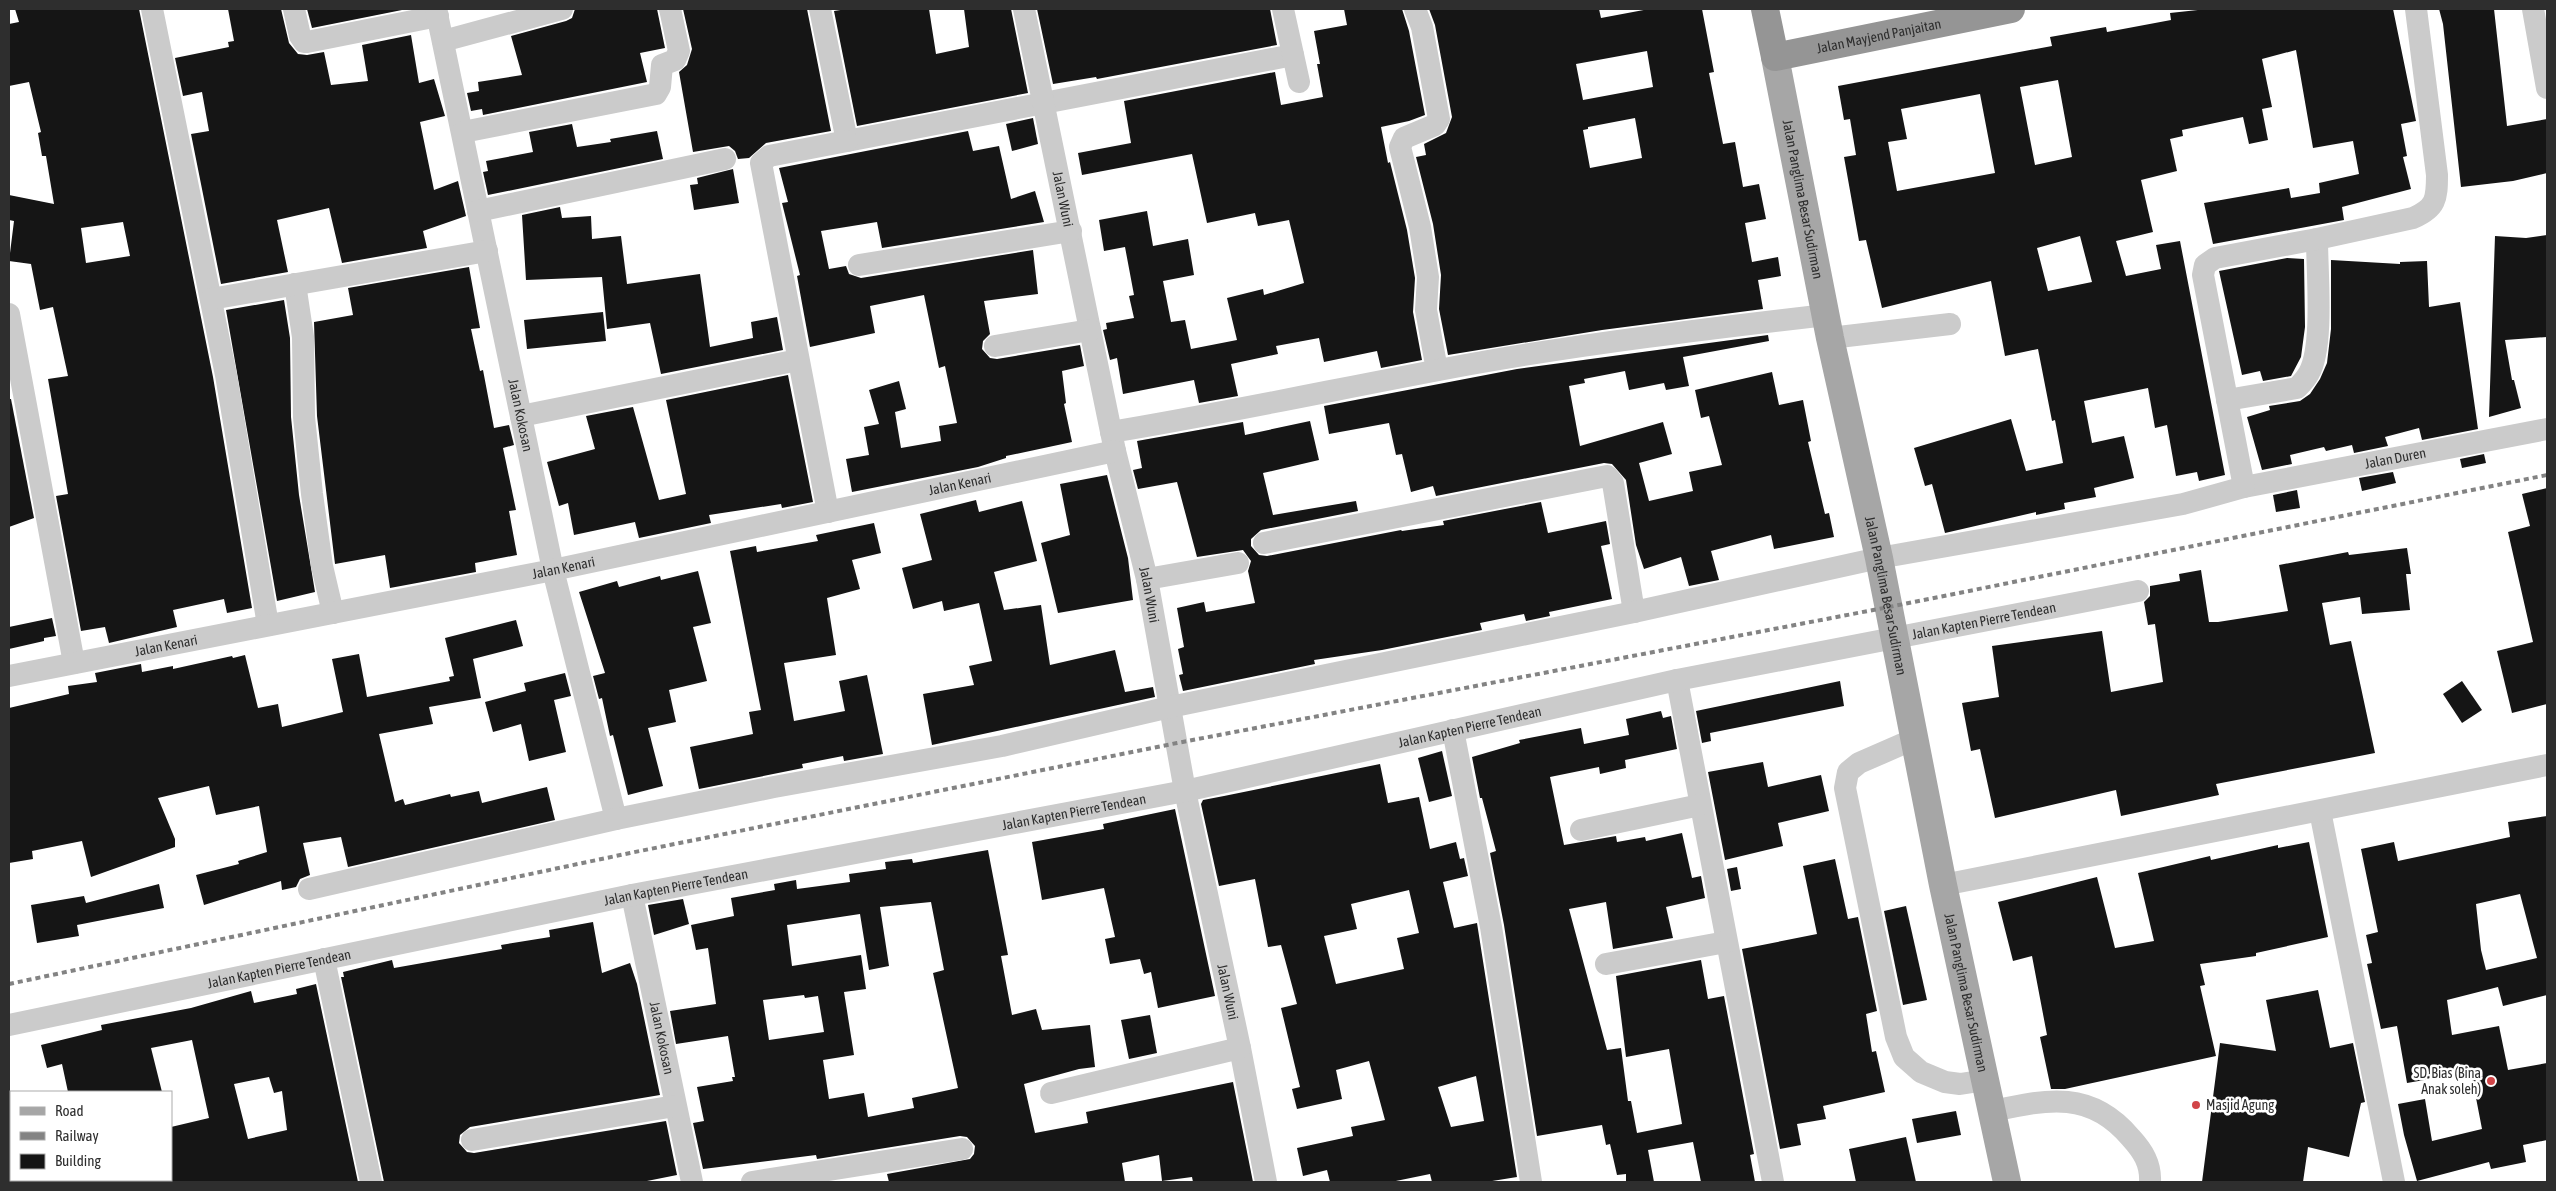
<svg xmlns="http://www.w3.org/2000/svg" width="2556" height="1191" font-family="'Asap Condensed',sans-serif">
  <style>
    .building { fill: #151515; fill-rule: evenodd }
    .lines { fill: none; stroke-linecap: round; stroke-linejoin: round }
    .minor { stroke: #cbcbcb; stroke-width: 22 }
    .major { stroke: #a6a6a6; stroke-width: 28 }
    .highway { stroke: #959595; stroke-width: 28 }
    .rail { stroke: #838383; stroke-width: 4; stroke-dasharray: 5 4; stroke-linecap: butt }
    .poi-dot { fill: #d14548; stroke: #fff; stroke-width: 2 }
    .labels { text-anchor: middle; stroke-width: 5; stroke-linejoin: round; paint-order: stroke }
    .street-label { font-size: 14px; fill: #2e2e2e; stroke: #fff }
    .poi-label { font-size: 14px; fill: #2e2e2e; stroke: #fff; text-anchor: end }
  </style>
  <rect width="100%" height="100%" fill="#fff"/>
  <g class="building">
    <path d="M15,9H139L213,377L252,608L227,613L224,599L173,610L177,627L109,643L105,627L81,631L56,496L68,494L48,379L68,376L53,307L40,310L31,264L9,261L14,221L9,220V195L54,204L46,156H42L38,133L41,132L29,82L9,86V24L19,22ZM123,222L130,256L86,263L81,228Z"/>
    <polygon points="228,9 281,9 289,43 298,54 307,55 324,52 331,85 368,81 362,45 411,35 419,83 434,79 445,116 420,122 434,190 458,181 466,216 423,231 427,248 342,263 329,208 277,220 288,272 221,284 191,134 209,131 202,92 183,96 175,58 229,47 228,42 234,41"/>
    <polygon points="307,9 407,9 312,28"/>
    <polygon points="575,9 657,9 665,48 640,53 647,82 483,115 482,109 471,111 467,93 479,91 478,82 522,75 511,36 566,21 572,18"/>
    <polygon points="683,9 807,9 831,131 766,143 749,158 738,159 735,151 729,146 693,152 679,72 687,65 692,49"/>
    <polygon points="847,9 929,9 936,54 969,47 964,9 1011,9 1028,93 857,126 834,11"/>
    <polygon points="1037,9 1270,9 1277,45 1097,79 1096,77 1053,84"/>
    <polygon points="1344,9 1402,9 1409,31 1425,115 1409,121 1381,127 1388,163 1390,162 1407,230 1415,278 1413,312 1422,360 1381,368 1377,351 1324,362 1319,338 1276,346 1278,354 1231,364 1238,396 1199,403 1194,380 1123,394 1117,358 1110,360 1103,330 1107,329 1106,323 1134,318 1129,296 1134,295 1125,247 1104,251 1099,220 1147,211 1153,246 1188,239 1194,275 1163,281 1171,322 1185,320 1191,349 1237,340 1227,298 1263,289 1264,295 1304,283 1289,220 1258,226 1255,213 1207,223 1192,154 1082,175 1078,153 1131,143 1124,101 1275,72 1281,105 1323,97 1317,64 1320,64 1314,31 1347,25"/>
    <path d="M1429,9H1599L1601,18L1649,9H1702L1714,72L1709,73L1723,144L1735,142L1743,187L1759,184L1766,219L1745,223L1752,262L1778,257L1781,276L1758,280L1763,309L1602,330L1448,355L1439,309L1441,275L1433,224L1416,157L1426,155L1424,144L1446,133L1452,117L1435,25ZM1647,51L1653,87L1583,100L1576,64ZM1635,118L1642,158L1590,168L1583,130L1588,129V127Z"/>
    <path d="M2207,9H2393L2416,121L2401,124L2407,156L2403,157L2411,189L2342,207L2344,220L2213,244L2204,203L2289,188L2291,198L2320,193L2319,183L2359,174L2353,141L2313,148L2296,50L2262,59L2272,107L2262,109L2268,140L2249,144L2243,117L2182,130L2183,136L2170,139L2177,171L2141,180L2153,232L2116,241L2126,276L2161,269L2156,245L2180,241L2225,475L2199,481L2197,472L2176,476L2167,425L2155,428L2148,388L2084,401L2092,443L2124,436L2134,478L2094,488L2096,497L2064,503L2065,509L2036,515V512L1945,533L1932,484L1925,486L1914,448L2011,419L2026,471L2063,463L2055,420L2052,421L2038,349L2005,356L1991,281L1882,308L1866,240L1859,241L1844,157L1856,155L1850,119L1844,120L1838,86L2052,46L2050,37L2106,27L2107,32L2171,20L2170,13ZM2058,80L2072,157L2035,165L2020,87ZM1980,94L1995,173L1897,191L1888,142L1907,139L1901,109ZM2080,236L2092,282L2048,291L2037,248Z"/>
    <polygon points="2439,9 2494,9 2507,126 2547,119 2547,173 2513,181 2461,187 2443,24"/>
    <polygon points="1033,118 1038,144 1012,151 1006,124"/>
    <polygon points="572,124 577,147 611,142 610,139 657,131 663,159 488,195 483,172 488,171 486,161 533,152 529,132"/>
    <polygon points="968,131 973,151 999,146 1011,199 1035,191 1044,222 882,248 877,222 821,231 829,269 846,266 849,274 861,278 1033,250 1038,294 984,301 990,334 983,341 982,349 990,358 997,359 1080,345 1084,366 1062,371 1066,403 1064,404 1072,442 1006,456 1006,458 978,467 852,492 846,459 869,455 864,427 879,424 869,390 899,381 906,409 895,412 901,448 941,441 939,426 957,423 945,366 939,368 924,295 870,306 875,333 810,347 797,276 800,275 782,203 788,202 779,168"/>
    <polygon points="733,169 739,203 694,210 690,185 698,184 697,178"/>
    <polygon points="560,207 562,218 591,216 592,239 621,236 627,284 700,274 710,347 753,338 751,322 777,317 783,350 661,374 650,323 607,329 602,277 526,280 522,215"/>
    <polygon points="2547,235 2547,337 2505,340 2512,380 2514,380 2521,408 2489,417 2495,236 2526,238"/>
    <polygon points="2287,258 2304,259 2305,327 2301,357 2291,376 2263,381 2260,371 2242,375 2219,271"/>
    <polygon points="2331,260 2400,264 2400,262 2427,261 2429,307 2460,302 2478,429 2422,440 2419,428 2385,437 2388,446 2354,453 2352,445 2326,451 2324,447 2290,455 2292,464 2262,470 2247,417 2270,410 2269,406 2300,401 2310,394 2320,379 2327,363 2331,329"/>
    <polygon points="469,267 480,328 471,329 480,371 483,370 494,428 509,425 514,445 503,448 516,510 509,511 517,555 475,563 476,572 390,588 385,555 335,564 317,416 314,322 353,315 348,288"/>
    <polygon points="284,300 290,338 291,417 299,495 315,592 277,601 226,310"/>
    <polygon points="603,312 606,341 527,349 524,320"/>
    <polygon points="1768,335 1769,341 1683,357 1689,386 1666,390 1664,383 1629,390 1625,371 1584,379 1585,383 1569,386 1580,446 1663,422 1672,454 1639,463 1649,501 1693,491 1689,472 1722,465 1709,416 1701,418 1695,390 1772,372 1779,405 1803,400 1811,441 1808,442 1825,514 1829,513 1834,537 1774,549 1771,535 1711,551 1719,580 1689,586 1681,557 1644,569 1636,545 1626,480 1612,464 1604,463 1436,496 1433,486 1411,492 1402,454 1396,455 1389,423 1329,434 1324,406 1517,369"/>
    <polygon points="788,375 813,502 782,508 781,504 709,515 711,523 639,538 635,522 574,535 568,503 559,506 547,462 595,449 586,416 633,407 659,500 686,494 666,400"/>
    <polygon points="9,399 11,399 34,518 9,527"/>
    <polygon points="1310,421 1319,460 1263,473 1273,515 1356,501 1358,511 1261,530 1251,539 1251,546 1259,555 1267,556 1401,530 1402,531 1444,525 1443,521 1541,502 1548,533 1606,521 1610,544 1601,546 1612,599 1549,612 1550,616 1526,621 1524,614 1480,623 1482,630 1382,650 1314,660 1315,664 1183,691 1179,675 1183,674 1178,649 1184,647 1177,608 1204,602 1206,612 1255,603 1248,571 1251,561 1243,550 1197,557 1177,482 1138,489 1133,470 1142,468 1137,441 1243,422 1245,435"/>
    <polygon points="2484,454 2486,463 2462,468 2460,459"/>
    <polygon points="2393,472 2396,483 2362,491 2359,478"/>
    <polygon points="1107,475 1128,558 1133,600 1058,613 1041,543 1070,535 1060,484"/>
    <polygon points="2547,488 2547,704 2512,713 2497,651 2533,642 2508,532 2530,526 2522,494"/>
    <polygon points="2297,490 2300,508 2276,512 2273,495"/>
    <polygon points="976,500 979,512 1022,501 1037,561 994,572 1004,610 1041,605 1050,665 1115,650 1125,692 1153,687 1155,697 932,745 923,694 974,685 969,666 992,661 979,603 944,611 942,601 913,609 902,568 932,560 920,514"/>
    <polygon points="874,523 881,553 852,560 860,589 827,598 836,655 784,663 794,721 845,711 839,681 867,675 883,754 844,761 843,756 802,764 803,768 699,789 690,747 753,734 749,712 761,710 730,551 756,546 757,552 818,541 816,535"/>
    <polygon points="2407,548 2411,574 2406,574 2410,610 2362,614 2360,597 2322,603 2330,645 2351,641 2375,753 2216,784 2219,795 2121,816 2116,790 1995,818 1980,749 1971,751 1962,703 1999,697 1992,646 2102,631 2111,692 2163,682 2155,624 2148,625 2144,602 2150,596 2150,586 2180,581 2179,574 2201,570 2209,622 2218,622 2288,611 2279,565 2348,552 2349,555"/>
    <polygon points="698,571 711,623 693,627 707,681 669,690 676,722 648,728 663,786 628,795 613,735 610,736 602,698 599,699 593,676 605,673 579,592 617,581 619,587 660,576 661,580"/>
    <polygon points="52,618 56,636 44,638 44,641 9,649 9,627"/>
    <polygon points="516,620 523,646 473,659 481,698 429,707 433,724 379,734 395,802 403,799 405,805 450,794 451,797 479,791 482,803 547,787 555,820 348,867 341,837 303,843 310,875 300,879 296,887 282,890 281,881 204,905 196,875 239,864 238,861 267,852 259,806 216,815 209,786 158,798 175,839 175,847 91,877 82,841 32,851 33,859 9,863 9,708 69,694 68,686 97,682 95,673 141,664 142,672 173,666 173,669 232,656 233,658 245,655 258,708 278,704 282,727 343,712 332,659 359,654 367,697 450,681 449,677 454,676 445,638"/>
    <polygon points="565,673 571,696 554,700 566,752 529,761 521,724 493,732 485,702 526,691 524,683"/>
    <polygon points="1840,681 1844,706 1710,733 1711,741 1702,743 1696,711"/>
    <polygon points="2462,681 2482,710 2462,723 2443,694"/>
    <polygon points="1661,711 1663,718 1671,716 1677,749 1625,760 1626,768 1600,774 1599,767 1550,777 1564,845 1616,836 1617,842 1645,837 1646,841 1682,833 1692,878 1701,876 1705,898 1666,907 1673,938 1613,949 1606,902 1569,909 1607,1050 1621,1048 1628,1101 1631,1101 1637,1133 1682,1124 1669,1049 1626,1057 1616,976 1701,960 1708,999 1724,996 1754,1154 1750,1155 1755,1182 1701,1182 1693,1142 1648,1150 1654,1182 1626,1182 1626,1174 1617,1175 1610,1144 1606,1145 1602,1125 1537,1136 1504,925 1490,853 1496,851 1482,798 1480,798 1472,757 1520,743 1519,740 1581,728 1584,744 1629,735 1626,719"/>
    <polygon points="1442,751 1452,796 1429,802 1418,758"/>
    <polygon points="1763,762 1768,787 1821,775 1829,811 1778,823 1783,846 1725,860 1708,772"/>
    <path d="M1380,764L1388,803L1419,797L1430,849L1456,842L1460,859L1464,858L1468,876L1443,882L1454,928L1477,923L1517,1177L1486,1182H1432L1430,1174L1391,1182H1330L1327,1170L1303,1176L1297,1148L1353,1136L1351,1127L1385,1120L1369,1061L1336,1070L1342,1099L1297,1109L1292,1089L1300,1087L1281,1008L1297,1004L1281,945L1268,947L1255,879L1219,886L1201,804L1203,800L1224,796ZM1409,890L1419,933L1397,938L1404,969L1336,984L1324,936L1357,929L1351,904ZM1476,1076L1484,1121L1451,1127L1438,1087Z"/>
    <polygon points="1175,809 1215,996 1158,1008 1151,972 1144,974 1140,959 1110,964 1105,939 1115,937 1104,888 1042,900 1032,842 1104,829 1103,824"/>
    <path d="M2547,816V995L2503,1006L2498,987L2447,1000L2452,1035L2499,1026L2508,1070L2547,1063V1140L2523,1145L2526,1162L2491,1169L2489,1162L2417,1181L2404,1135L2398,1104L2425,1099L2432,1141L2482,1129L2471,1072L2407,1083L2397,1026L2381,1029L2367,964L2372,963L2366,935L2378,932L2361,849L2394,842L2398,861L2510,837L2508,822ZM2520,894L2537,958L2486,970L2481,950L2476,904Z"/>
    <polygon points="2309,842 2328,937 2256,953 2256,956 2200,964 2205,985 2200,986 2216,1056 2065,1089 2051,1089 2040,1037 2047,1035 2032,956 2013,961 1998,902 2097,877 2115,948 2154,941 2138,873 2210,856 2211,860 2278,845 2278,848"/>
    <path d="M988,850L1008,955L1001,956L1012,1015L1036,1009L1042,1030L1090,1025L1095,1067L1079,1069L1024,1084L1035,1133L1088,1123L1086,1112L1233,1082L1253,1182H1193L1192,1177L1162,1181L1159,1155L1122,1163L1125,1182H889L887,1174L970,1159L974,1154L975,1146L967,1137L960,1136L817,1159L816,1155L703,1169L693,1123L704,1121L697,1087L733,1081L732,1077H735L728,1036L676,1044L670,1011L716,1004L708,948L696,950L691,925L734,916L731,898L775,890L774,884L796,880L797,889L850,882L849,874L886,869L885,862L912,859L913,863ZM931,902L944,970L933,973L958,1088L912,1098L914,1108L868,1117L864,1093L829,1099L823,1060L854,1055L844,992L866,989L861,955L792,966L787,925L860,914L869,970L889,966L880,907ZM804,995L805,998L818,996L824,1032L769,1040L763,1000Z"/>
    <polygon points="1835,859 1848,919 1858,917 1877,1011 1866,1014 1872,1052 1876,1051 1885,1092 1823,1106 1826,1119 1797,1124 1801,1145 1780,1149 1742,949 1817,934 1803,866"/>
    <polygon points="1737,867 1741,889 1731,891 1727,869"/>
    <polygon points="159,884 164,908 77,925 79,936 37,943 31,905 84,896 86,903"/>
    <polygon points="683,899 689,924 654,935 648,905"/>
    <polygon points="1906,906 1927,1000 1903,1005 1884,911"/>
    <polygon points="593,922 602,973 630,963 637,984 660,1095 470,1127 460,1135 459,1143 467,1152 474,1153 666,1121 677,1175 642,1182 384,1182 341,977 344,977 343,972 392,960 394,968 502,949 501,945 550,937 549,930"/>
    <path d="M316,984L358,1182H171V1127L209,1118L192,1040L151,1048L162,1092H68L62,1064L47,1068L41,1045L102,1030L101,1025L191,1008L251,991L254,1003L297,994L296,989ZM269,1077L274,1093L282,1091L287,1130L248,1139L234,1084Z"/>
    <polygon points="2318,990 2330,1048 2353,1043 2365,1102 2361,1103 2349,1157 2308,1147 2303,1182 2202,1182 2220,1043 2276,1051 2266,1000"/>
    <polygon points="1150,1015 1157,1053 1129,1059 1121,1020"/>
    <polygon points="1956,1111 1961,1135 1917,1143 1912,1119"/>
    <polygon points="1906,1137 1916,1182 1856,1182 1849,1149"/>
  </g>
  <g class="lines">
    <g class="minor">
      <polyline points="152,9 226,375 268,625"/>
      <polyline points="294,9 300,36 304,42 307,42 438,16"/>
      <path id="s1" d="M436,9L553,570L616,819"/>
      <polyline points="820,9 847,141 1293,55"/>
      <path id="s2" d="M1024,9L1115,451L1147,579L1185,791L1240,1048L1266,1182"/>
      <polyline points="1283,9 1299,82"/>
      <polyline points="1415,9 1422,27 1439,119 1435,125 1404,138 1400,147 1420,227 1428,277 1426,310 1437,370"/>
      <polyline points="2533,9 2547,88"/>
      <polyline points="443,41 562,9"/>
      <polyline points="463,132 656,94 660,87 662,65 675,60 679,51 670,9"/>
      <polyline points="478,211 725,159"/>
      <polyline points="859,265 1071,231"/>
      <polyline points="295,284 303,337 304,417 312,494 322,566 333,613"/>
      <polyline points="211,299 487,251"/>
      <polyline points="9,314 74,663"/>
      <polyline points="1830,338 1950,324"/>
      <polyline points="995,346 1090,330"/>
      <path d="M2227,400L2297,388C2301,384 2306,379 2309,373C2324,346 2317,273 2317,239"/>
      <polyline points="521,416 798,360"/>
      <path d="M1111,432C1232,412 1351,386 1471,364C1588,343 1707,329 1826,315"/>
      <path id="s3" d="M2244,487L2547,429"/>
      <polyline points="828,512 761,163 769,156 847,141"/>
      <polyline points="1264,543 1607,476 1613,483 1634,612"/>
      <polyline points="1147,579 1238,563"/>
      <path id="s4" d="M9,676L553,570L1115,451"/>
      <polyline points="1677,680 1773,1182"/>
      <polyline points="1453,730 1491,927 1531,1182"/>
      <polyline points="1914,739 1859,763 1848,772 1845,788 1896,1037 1904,1057 1921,1072 1945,1082 1960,1084 1986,1080"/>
      <polyline points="2320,811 2394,1182"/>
      <polyline points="1581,830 1700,805"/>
      <polyline points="1943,885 2547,765"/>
      <path d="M309,889L616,819L774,787L1002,746L1170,707L1634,612L1879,558L2183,504L2244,487L2203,275L2205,265L2215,258L2317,239L2413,218C2436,208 2437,199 2437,175L2416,9"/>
      <path id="s5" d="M632,895L692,1182"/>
      <polyline points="324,959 371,1182"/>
      <polyline points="1606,964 1726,942"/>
      <path id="s6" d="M9,1025L632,895L1185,791L1677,680L2138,591"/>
      <polyline points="1051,1093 1240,1048"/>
      <polyline points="9,1109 11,1121"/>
      <path d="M1993,1111C2048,1099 2091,1090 2131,1138C2143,1151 2151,1164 2150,1182"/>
      <polyline points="472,1140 675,1106"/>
      <polyline points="23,1180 24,1182"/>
      <polyline points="752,1182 962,1149"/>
    </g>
    <path class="major" id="s7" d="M1775,57L1830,338L1879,558L1943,885L2007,1182"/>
    <path class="highway" id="s8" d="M1765,9L1775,57L2011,9"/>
    <polyline class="rail" points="9,984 630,853 1177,743 1889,607 2547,475"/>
  </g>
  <g class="poi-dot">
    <circle cx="2491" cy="1081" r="5"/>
    <circle cx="2196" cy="1105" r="5"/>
  </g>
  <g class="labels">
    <g class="street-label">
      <text dy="5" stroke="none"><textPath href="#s8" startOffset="155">Jalan Mayjend Panjaitan</textPath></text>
      <text dy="5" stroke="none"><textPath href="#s2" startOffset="194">Jalan Wuni</textPath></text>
      <text dy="5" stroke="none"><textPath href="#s7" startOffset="145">Jalan Panglima Besar Sudirman</textPath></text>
      <text dy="5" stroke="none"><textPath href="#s1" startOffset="415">Jalan Kokosan</textPath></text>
      <text dy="5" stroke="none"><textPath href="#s3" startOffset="154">Jalan Duren</textPath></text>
      <text dy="5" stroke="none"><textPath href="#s4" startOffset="970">Jalan Kenari</textPath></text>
      <text dy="5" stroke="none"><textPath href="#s4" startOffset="565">Jalan Kenari</textPath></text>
      <text dy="5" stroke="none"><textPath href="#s2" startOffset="599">Jalan Wuni</textPath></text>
      <text dy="5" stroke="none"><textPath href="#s7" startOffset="550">Jalan Panglima Besar Sudirman</textPath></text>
      <text dy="5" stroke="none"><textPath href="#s6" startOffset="2016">Jalan Kapten Pierre Tendean</textPath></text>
      <text dy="5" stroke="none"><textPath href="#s4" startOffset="160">Jalan Kenari</textPath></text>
      <text dy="5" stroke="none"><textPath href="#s6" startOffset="1491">Jalan Kapten Pierre Tendean</textPath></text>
      <text dy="5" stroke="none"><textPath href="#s6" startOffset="1086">Jalan Kapten Pierre Tendean</textPath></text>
      <text dy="5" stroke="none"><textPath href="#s6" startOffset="681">Jalan Kapten Pierre Tendean</textPath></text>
      <text dy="5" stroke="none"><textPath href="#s6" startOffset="276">Jalan Kapten Pierre Tendean</textPath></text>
      <text dy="5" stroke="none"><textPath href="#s2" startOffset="1004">Jalan Wuni</textPath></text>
      <text dy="5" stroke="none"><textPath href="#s7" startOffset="955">Jalan Panglima Besar Sudirman</textPath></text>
      <text dy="5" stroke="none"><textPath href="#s5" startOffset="146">Jalan Kokosan</textPath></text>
    </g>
    <g class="poi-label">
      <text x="2481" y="1078">SD. Bias (Bina<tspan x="2481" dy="16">Anak soleh)</tspan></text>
      <text x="2206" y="1110" text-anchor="start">Masjid Agung</text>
    </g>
  </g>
  <rect width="2556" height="1191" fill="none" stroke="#2e2e2e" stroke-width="20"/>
  <rect x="10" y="1091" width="162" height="90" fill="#ffffff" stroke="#ababab"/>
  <rect x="20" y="1107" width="25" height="8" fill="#a6a6a6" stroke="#ababab"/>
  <text x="55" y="1116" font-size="15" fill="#2e2e2e">Road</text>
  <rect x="20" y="1132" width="25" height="8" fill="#838383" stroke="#ababab"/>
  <text x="55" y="1141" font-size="15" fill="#2e2e2e">Railway</text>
  <rect x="20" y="1154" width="25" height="15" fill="#151515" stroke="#ababab"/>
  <text x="55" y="1166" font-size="15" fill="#2e2e2e">Building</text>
</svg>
